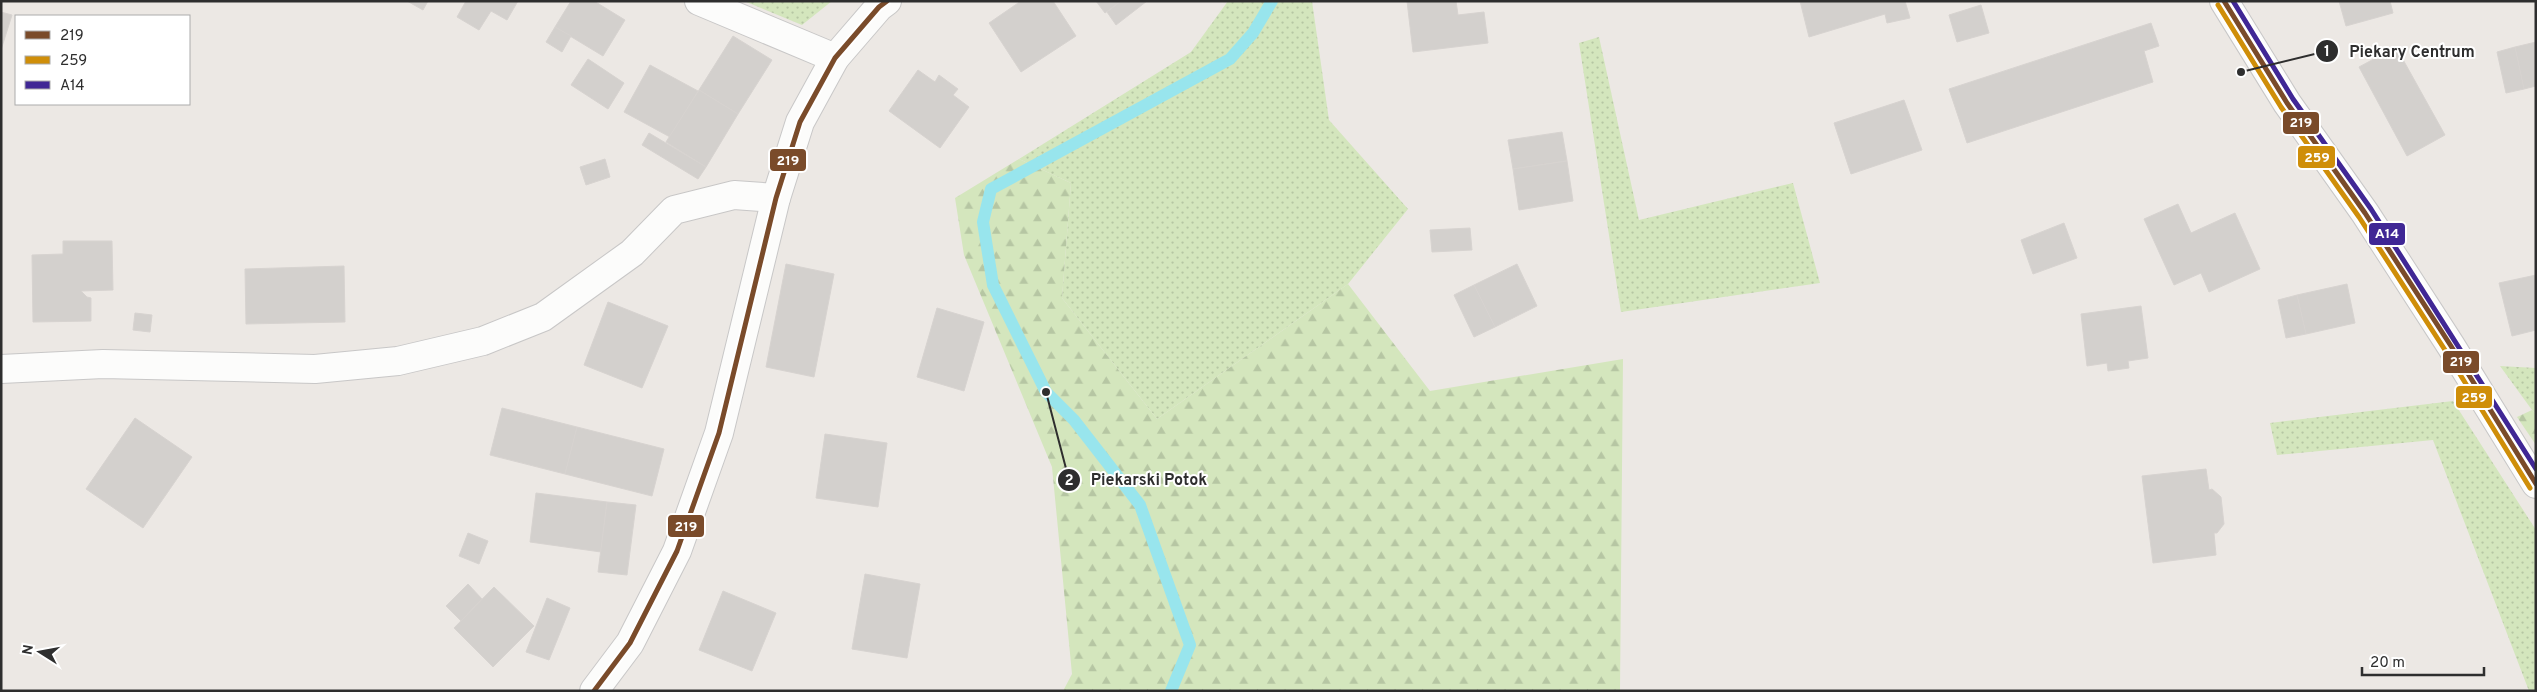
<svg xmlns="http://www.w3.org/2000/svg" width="2537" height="692" font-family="Overpass,sans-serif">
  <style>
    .grass { fill: url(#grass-dots) }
    .forest { fill: url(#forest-firs) }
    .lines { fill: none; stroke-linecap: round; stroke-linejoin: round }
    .stream { stroke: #98e5ed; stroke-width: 12 }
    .building { fill: #d3d0cd; stroke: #d7d3d0 }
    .street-casing { stroke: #c8c7c7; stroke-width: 30 }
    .secondary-casing { stroke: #c8c7c7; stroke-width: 30 }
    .street { stroke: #fcfcfb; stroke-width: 28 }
    .secondary { stroke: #fcfcfb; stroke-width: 28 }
    .bus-1-casing { stroke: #fff; stroke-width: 9 }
    .bus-2-casing { stroke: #fff; stroke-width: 9 }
    .bus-3-casing { stroke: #fff; stroke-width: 9 }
    .bus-1 { stroke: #7a4b2a; stroke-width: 5 }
    .bus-2 { stroke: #cf8e09; stroke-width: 5 }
    .bus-3 { stroke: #402795; stroke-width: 5 }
    .leader { fill: none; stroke: #2e2e2e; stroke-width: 2 }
    .callout-dot { fill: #2e2e2e; stroke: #fff; stroke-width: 2 }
    .mark-label { font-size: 15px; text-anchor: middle; font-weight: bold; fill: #fff }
    .callout-label { font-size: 16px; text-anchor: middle; font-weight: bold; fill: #2e2e2e; stroke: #fff; stroke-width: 4; stroke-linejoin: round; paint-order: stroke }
    .line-badge { stroke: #fff; stroke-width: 2 }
    .badge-label { font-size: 14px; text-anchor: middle; font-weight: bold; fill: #fff }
  </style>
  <defs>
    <pattern id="grass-dots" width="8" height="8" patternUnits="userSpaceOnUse" patternTransform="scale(1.25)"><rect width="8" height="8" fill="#d4e6bd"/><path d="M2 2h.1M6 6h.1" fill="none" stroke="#b6c6a3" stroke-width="1.8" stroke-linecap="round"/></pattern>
    <pattern id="forest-firs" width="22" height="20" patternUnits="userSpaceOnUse" patternTransform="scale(1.25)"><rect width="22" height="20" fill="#d4e6bd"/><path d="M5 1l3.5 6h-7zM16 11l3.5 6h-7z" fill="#b6c6a3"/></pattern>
  </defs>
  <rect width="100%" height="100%" fill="#ece8e4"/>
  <g class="grass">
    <polygon points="744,1 832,1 802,25"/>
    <polygon points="1228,1 1312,1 1329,120 1408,209 1348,284 1157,419 1062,298 1071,183 1019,159 1191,52"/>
    <polygon points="1599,37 1639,220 1793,183 1820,283 1621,312 1579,43"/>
    <polygon points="2500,366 2536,368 2536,414 2532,410"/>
    <polygon points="2453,401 2536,530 2536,691 2529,691 2433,440 2277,455 2270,423"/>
  </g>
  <g class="forest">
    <polygon points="1019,159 1071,183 1062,298 1157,419 1348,284 1430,391 1623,359 1620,691 1063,691 1072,674 1052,467 964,255 955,198"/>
    <polygon points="2532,410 2536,414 2536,445 2517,417"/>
  </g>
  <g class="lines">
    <polyline class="stream" points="1171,691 1190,645 1140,505 1074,420 1046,392 993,285 983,222 991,189 1230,59 1253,33 1272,1"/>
  </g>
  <g class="building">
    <polygon points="407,1 428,1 423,10"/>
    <polygon points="466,1 518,1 507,20 491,11 479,30 457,17"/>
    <polygon points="571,1 594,1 625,20 603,56 555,27"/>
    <polygon points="1021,1 1053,1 1076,36 1021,72 989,23"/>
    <polygon points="1096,1 1121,1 1105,13"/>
    <polygon points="1121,1 1147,1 1116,25 1107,12"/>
    <polygon points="1407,1 1456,1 1458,15 1484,12 1488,43 1413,52"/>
    <polygon points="1800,1 1905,1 1910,18 1887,23 1885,14 1809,37"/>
    <polygon points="2339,1 2390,1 2393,13 2346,26"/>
    <polygon points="1981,5 1989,33 1957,42 1949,15"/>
    <polygon points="1,12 12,15 1,50"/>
    <polygon points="2151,23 2159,46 2144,51 2153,82 1967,143 1949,89"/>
    <polygon points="555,27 571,36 562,52 546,42"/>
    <polygon points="733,36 772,60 738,114 699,90"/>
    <polygon points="2536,42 2536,86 2524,89 2515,47"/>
    <polygon points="2396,47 2445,135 2407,156 2359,67"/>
    <polygon points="2515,47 2524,89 2506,93 2497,52"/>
    <polygon points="588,59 624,83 608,109 571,85"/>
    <polygon points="650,65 698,91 670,137 624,112"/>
    <polygon points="918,70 935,82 939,75 958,89 953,95 969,107 940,148 889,111"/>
    <polygon points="699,90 738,114 706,167 666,142"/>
    <polygon points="1904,100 1922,150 1851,174 1834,123"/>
    <polygon points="1562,132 1567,161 1513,169 1508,140"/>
    <polygon points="649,133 706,167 698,179 642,145"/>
    <polygon points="605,159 610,177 586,185 580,167"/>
    <polygon points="1567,161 1573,201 1519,210 1513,169"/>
    <polygon points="2178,204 2191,233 2235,213 2260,269 2209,292 2201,273 2174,285 2144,219"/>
    <polygon points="2064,223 2077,258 2033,274 2021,240"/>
    <polygon points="1470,228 1472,250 1432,252 1430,230"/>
    <polygon points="63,241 112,241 113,290 81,291 87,297 91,298 91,321 33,322 32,255 63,254"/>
    <polygon points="786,264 834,274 814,377 766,367"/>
    <polygon points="1517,264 1537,306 1495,327 1474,285"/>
    <polygon points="344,266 345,322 246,324 245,269"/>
    <polygon points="2536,275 2536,330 2512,336 2499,283"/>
    <polygon points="2347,284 2355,323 2306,334 2297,295"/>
    <polygon points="1474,285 1495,327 1474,337 1454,295"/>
    <polygon points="2297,295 2306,334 2286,338 2278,300"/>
    <polygon points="608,302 668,326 642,388 584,365"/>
    <polygon points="2141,306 2148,358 2128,361 2129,368 2108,371 2107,363 2087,366 2081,314"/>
    <polygon points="937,308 984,322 964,391 917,377"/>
    <polygon points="135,313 152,315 150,332 133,330"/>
    <polygon points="502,408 577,427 565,474 490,455"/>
    <polygon points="135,418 192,457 143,528 86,489"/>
    <polygon points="577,427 664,449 652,496 565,474"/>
    <polygon points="825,434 887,443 878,507 816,498"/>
    <polygon points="2206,469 2209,490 2212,489 2221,497 2224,524 2217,533 2214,533 2216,555 2153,563 2142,476"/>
    <polygon points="536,493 607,502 601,552 530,542"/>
    <polygon points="607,502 636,505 627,575 598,572"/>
    <polygon points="468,533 488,541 479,564 459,556"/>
    <polygon points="865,574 920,584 907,658 852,649"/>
    <polygon points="468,584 482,599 461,621 446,606"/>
    <polygon points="494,587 534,626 493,667 454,628"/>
    <polygon points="723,591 776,613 752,671 699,650"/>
    <polygon points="547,598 570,608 549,660 526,652"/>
  </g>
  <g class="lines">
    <defs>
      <g id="street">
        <polyline points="699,1 835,58"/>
        <polyline points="1,369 103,364 315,369 398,361 483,341 543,317 632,253 674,210 734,195 776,198"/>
      </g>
      <g id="secondary">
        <polyline points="2224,1 2287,103 2365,213 2451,346 2536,484"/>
        <polyline points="594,691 630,643 677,551 719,433 776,198 800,122 835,58 879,7 887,1"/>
      </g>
    </defs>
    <use href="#street" class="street-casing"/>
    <use href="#secondary" class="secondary-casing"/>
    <use href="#street" class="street"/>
    <use href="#secondary" class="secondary"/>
    <defs>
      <g id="bus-1">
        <polyline points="2224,1 2287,103 2365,213 2451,346 2536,484"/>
        <polyline points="594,691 630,643 677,551 719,433 776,198 800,122 835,58 879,7 887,1"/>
      </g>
      <polyline id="bus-2" points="2218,5 2281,107 2359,217 2445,350 2530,488"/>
      <polyline id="bus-3" points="2233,1 2293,99 2371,209 2536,469"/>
    </defs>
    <use href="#bus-1" class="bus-1-casing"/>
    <use href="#bus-2" class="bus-2-casing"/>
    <use href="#bus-3" class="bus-3-casing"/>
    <use href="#bus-1" class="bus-1"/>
    <use href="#bus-2" class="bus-2"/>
    <use href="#bus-3" class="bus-3"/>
  </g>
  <path class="leader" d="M2241 72L2327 51M1046 392L1069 480"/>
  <g class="callout-dot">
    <circle cx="2241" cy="72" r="5"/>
    <circle cx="1046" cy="392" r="5"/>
    <circle cx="2327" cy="51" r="12"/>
    <circle cx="1069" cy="480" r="12"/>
  </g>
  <g class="mark-label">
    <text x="2327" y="56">1</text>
    <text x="1069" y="485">2</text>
  </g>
  <g class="callout-label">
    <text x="2412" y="57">Piekary Centrum</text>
    <text x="1149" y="485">Piekarski Potok</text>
  </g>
  <g class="line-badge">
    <rect x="2282" y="111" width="38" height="24" rx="5" fill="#7a4b2a"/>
    <rect x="2297" y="145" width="39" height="24" rx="5" fill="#cf8e09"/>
    <rect x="769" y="148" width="38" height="24" rx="5" fill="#7a4b2a"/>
    <rect x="2368" y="222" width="38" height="24" rx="5" fill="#402795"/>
    <rect x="2442" y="350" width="38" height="24" rx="5" fill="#7a4b2a"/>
    <rect x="2455" y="385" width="38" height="24" rx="5" fill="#cf8e09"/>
    <rect x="667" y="514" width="38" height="24" rx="5" fill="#7a4b2a"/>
  </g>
  <g class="badge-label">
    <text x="2301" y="127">219</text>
    <text x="2317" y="162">259</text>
    <text x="788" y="165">219</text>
    <text x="2387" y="238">A14</text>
    <text x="2461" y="366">219</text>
    <text x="2474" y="402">259</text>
    <text x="686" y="531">219</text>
  </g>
  <rect width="2537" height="692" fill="none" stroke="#2e2e2e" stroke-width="5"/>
  <rect x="15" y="15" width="175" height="90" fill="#ffffff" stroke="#ababab"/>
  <rect x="25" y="31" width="25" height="8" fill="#7a4b2a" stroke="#ababab"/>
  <text x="60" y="40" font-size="15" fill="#2e2e2e">219</text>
  <rect x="25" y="56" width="25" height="8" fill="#cf8e09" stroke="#ababab"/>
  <text x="60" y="65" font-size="15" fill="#2e2e2e">259</text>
  <rect x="25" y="81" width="25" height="8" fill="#402795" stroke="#ababab"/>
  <text x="60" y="90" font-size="15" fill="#2e2e2e">A14</text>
  <g transform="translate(40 652) rotate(281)" stroke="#ffffff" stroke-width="4" paint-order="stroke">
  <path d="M0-4L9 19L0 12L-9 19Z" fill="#2e2e2e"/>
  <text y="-8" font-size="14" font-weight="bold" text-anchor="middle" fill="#2e2e2e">N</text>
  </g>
  <path d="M2362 667v8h122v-8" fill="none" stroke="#2e2e2e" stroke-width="2.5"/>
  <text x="2370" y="667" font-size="15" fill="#2e2e2e" stroke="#ffffff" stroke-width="4" paint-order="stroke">20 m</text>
</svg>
